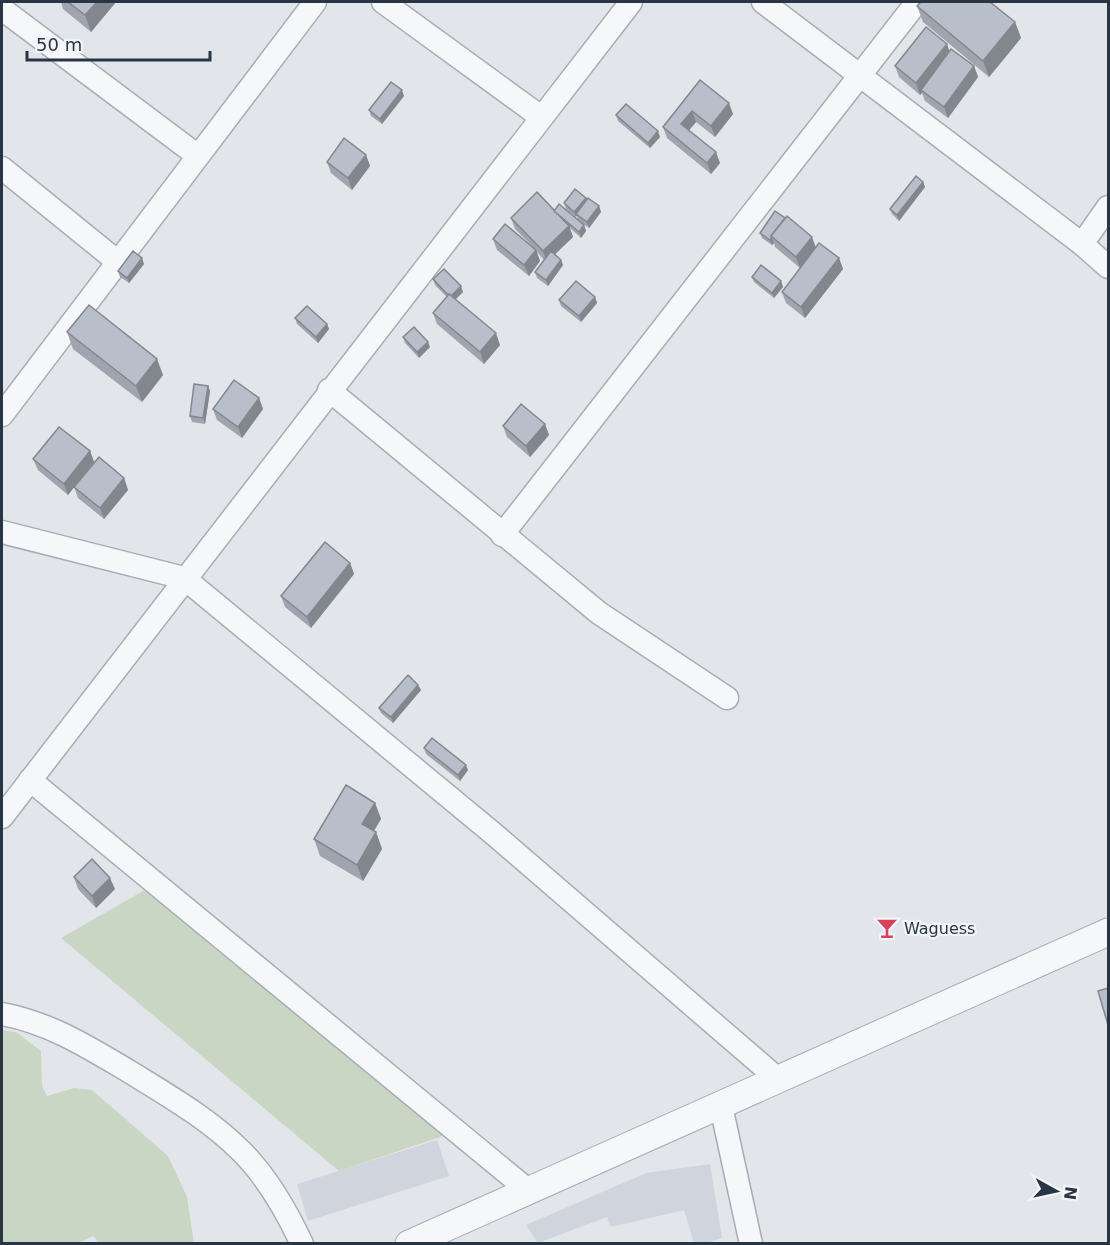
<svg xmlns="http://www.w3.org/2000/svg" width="1110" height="1245" font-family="'DejaVu Sans',sans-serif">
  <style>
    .built { fill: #d0d5dd }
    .green { fill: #c8d6c3 }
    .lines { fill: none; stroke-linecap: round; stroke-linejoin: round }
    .minor-casing { stroke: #a7adb6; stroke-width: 25 }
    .tertiary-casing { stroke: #a7adb6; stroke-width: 29 }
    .minor { stroke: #f5f7f9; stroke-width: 22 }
    .tertiary { stroke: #f5f7f9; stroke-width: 27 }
    .wall { fill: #9fa4ae }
    .shaded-wall { fill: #82868d }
    .building { fill: #b9bfca; stroke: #82868d; stroke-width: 1.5 }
    .labels { text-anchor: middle; stroke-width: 4.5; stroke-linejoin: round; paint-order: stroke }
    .poi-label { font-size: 16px; fill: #293445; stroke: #f2f5f8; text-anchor: start }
  </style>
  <rect width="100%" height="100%" fill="#e2e6eb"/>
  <g class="built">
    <polygon points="437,1140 449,1176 308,1221 297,1184"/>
    <polygon points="710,1164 722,1238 706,1243 694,1243 684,1210 611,1227 607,1217 538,1243 526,1225 646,1173"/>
  </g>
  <g class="green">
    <polygon points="150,887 446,1135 339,1171 61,938"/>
    <polygon points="2,1030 16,1032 41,1051 42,1086 47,1096 74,1088 92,1090 168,1156 187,1197 194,1243 99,1243 93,1236 79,1243 2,1243"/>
  </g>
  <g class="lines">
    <defs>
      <g id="minor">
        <polyline points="383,2 541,117"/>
        <polyline points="763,2 1082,244 1108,267"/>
        <polyline points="2,9 198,156"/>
        <polyline points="2,168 118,262"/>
        <polyline points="1082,244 1108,207"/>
        <polyline points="329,390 599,613 727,698"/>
        <polyline points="2,415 315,2"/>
        <polyline points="2,532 184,578 495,835 779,1080"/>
        <polyline points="502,535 917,2"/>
        <polyline points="30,780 529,1191"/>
        <polyline points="2,817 631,2"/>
        <path d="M2,1014C50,1023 88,1047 130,1072C169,1096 209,1119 242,1152C267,1177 287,1212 302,1244"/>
        <polyline points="721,1106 751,1244"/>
      </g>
      <polyline id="tertiary" points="409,1244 1108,932"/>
    </defs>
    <use href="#minor" class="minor-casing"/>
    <use href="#tertiary" class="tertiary-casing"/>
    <use href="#minor" class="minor"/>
    <use href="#tertiary" class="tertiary"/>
  </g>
  <g class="wall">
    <polygon points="61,2 116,2 91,32 63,9"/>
    <polygon points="917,6 1015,22 1021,38 989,77 923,22"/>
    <polygon points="950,51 974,66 978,77 948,118 925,101 922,93 920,95 899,77 895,66"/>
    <polygon points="700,80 733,114 715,137 696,122 689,130 720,163 711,174 667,138 663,127"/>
    <polygon points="404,96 382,124 371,116 369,110"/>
    <polygon points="616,115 660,137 650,148 618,121"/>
    <polygon points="366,155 370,166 352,190 331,173 327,162"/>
    <polygon points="923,182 925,187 899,221 892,214 890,209"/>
    <polygon points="587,200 599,206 601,212 589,228 578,220 584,225 586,231 581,238 570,228 573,237 555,254 561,260 563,265 548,286 537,278 535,272 544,260 537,252 540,261 529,276 497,250 493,239 532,246 515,229 511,218 554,211 578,220 577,216 576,217 566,209 564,203"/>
    <polygon points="785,218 816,247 839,258 843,269 805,318 786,303 782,292 800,268 775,247 774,243 772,245 762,238 760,233"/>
    <polygon points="144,264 129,283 120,277 118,271"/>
    <polygon points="752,277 781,281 783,287 774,298 754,282"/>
    <polygon points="433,279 463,292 455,299 500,345 484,364 437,324 433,313 447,297 435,285"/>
    <polygon points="595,297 597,303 581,322 561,306 559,300"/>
    <polygon points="295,318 327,324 329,329 318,343 297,324"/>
    <polygon points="67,332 163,375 142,402 73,349"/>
    <polygon points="403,337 430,347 419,358 405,343"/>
    <polygon points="208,386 210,391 205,424 192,422 190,416"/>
    <polygon points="259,398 263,409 242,438 217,420 213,409"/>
    <polygon points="545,424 549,435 530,457 507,437 503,426"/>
    <polygon points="90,451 94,462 75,485 124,478 128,490 104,519 78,498 74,487 68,495 38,470 33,459"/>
    <polygon points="350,563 354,574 311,628 285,607 281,596"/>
    <polygon points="418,685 421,690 393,723 381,713 379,708"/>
    <polygon points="424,748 468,770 460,781 426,754"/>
    <polygon points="375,803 381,819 374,831 376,832 382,849 363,881 320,856 314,839"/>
    <polygon points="74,877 115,889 96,908 78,889"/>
  </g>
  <g class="shaded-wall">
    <polygon points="97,2 116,2 91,32 85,15"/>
    <polygon points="1015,22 1021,38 989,77 983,61"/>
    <polygon points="947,44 951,56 921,90 922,93 920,95 916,83"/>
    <polygon points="974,66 978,77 948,118 944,107"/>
    <polygon points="402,90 404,96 382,124 380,119"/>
    <polygon points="729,103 733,114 715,137 711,126"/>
    <polygon points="692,111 696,122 685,135 681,124"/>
    <polygon points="658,131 660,137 650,148 648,143"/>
    <polygon points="716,152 720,163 711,174 707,163"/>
    <polygon points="366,155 370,166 352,190 348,178"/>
    <polygon points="923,182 925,187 899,221 897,215"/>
    <polygon points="586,198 588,203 576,214 576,217 574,212"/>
    <polygon points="599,206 601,212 589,228 587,222"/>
    <polygon points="584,225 586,231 581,238 579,232"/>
    <polygon points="569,226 573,237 547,262 543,251"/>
    <polygon points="771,237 774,243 772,245 770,240"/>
    <polygon points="812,237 816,248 800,268 796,257"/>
    <polygon points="536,250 540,261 529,276 524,265"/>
    <polygon points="142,258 144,264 129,283 127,278"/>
    <polygon points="839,258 843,269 805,318 801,307"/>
    <polygon points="561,260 563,265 548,286 546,280"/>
    <polygon points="781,281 783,287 774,298 772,293"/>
    <polygon points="461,286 463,292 452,303 450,297"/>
    <polygon points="595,297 597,303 581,322 579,316"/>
    <polygon points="327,324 329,329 318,343 316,337"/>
    <polygon points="496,333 500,345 484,364 480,352"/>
    <polygon points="428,342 430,347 419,358 417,352"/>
    <polygon points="157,359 163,375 142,402 136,386"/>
    <polygon points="208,386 210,391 205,424 203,418"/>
    <polygon points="259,398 263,409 242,438 238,427"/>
    <polygon points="545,424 549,435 530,457 526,446"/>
    <polygon points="90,451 94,462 68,495 64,484"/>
    <polygon points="124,478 128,490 104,519 100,508"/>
    <polygon points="350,563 354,574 311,628 307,617"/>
    <polygon points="418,685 421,690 393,723 391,717"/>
    <polygon points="466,765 468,770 460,781 458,775"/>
    <polygon points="375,803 381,819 368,840 362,824"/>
    <polygon points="376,832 382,849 363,881 357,865"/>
    <polygon points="110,878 115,889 96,908 92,896"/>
  </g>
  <g class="building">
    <polygon points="68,2 97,2 85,15"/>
    <polygon points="921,2 990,2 1015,22 983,61 917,6"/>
    <polygon points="926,27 947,44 916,83 895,66"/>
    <polygon points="951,49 974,66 944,107 921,90"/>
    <polygon points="700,80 729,103 711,126 692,111 681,124 716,152 707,163 663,127"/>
    <polygon points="391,82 402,90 380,119 369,110"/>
    <polygon points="626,104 658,131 648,143 616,115"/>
    <polygon points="344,138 366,155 348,178 327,162"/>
    <polygon points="916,176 923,182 897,215 890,209"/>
    <polygon points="575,189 586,198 574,212 564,203"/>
    <polygon points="537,192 569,226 543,251 511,218"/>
    <polygon points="588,198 599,206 587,222 576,214"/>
    <polygon points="559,204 584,225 579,232 554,211"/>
    <polygon points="775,211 785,218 771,236 772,237 770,240 760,233"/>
    <polygon points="787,216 812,237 796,257 771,236"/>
    <polygon points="505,224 536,250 524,265 493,239"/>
    <polygon points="819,243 839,258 801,307 782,292"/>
    <polygon points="133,251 142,258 127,278 118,271"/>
    <polygon points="551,251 561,260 546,280 535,272"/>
    <polygon points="761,265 781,281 772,293 752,277"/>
    <polygon points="444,269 461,286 451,296 449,294 448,295 433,279"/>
    <polygon points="576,281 595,297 579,316 559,300"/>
    <polygon points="449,294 496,333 480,352 433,313"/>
    <polygon points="89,305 157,359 136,386 67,332"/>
    <polygon points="307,306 327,324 316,337 295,318"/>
    <polygon points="414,327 428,342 417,352 403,337"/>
    <polygon points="234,380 259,398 238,427 213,409"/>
    <polygon points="194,384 208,386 203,418 190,416"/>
    <polygon points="521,404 545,424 526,446 503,426"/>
    <polygon points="59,427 90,451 64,484 33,459"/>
    <polygon points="99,457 124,478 100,508 74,487"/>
    <polygon points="325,542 350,563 307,617 281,596"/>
    <polygon points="408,675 418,685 391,717 379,708"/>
    <polygon points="432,738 466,765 458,775 424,748"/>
    <polygon points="346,785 375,803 362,824 376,832 357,865 314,839"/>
    <polygon points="92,859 110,878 92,896 74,877"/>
    <polygon points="1108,988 1108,1025 1098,991"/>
  </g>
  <defs>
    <symbol id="bar-bare" viewBox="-9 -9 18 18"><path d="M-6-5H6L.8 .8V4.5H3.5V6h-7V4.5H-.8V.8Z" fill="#d7415b" stroke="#f2f5f8" stroke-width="2.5" paint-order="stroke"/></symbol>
  </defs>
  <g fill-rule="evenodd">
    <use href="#bar-bare" x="872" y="913" width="30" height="30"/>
  </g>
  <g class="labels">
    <g class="poi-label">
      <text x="904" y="934">Waguess</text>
    </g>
  </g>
  <rect width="1110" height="1245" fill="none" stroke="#293445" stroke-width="6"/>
  <g transform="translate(1056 1191) rotate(98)" stroke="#f2f5f8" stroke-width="4.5" paint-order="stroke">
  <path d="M0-4.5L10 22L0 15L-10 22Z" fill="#293445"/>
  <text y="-9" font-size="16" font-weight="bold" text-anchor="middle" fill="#293445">N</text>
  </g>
  <path d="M27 51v9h183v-9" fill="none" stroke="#293445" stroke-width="3"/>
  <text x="36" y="51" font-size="18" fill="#293445" stroke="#f2f5f8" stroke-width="4.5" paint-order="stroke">50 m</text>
</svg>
